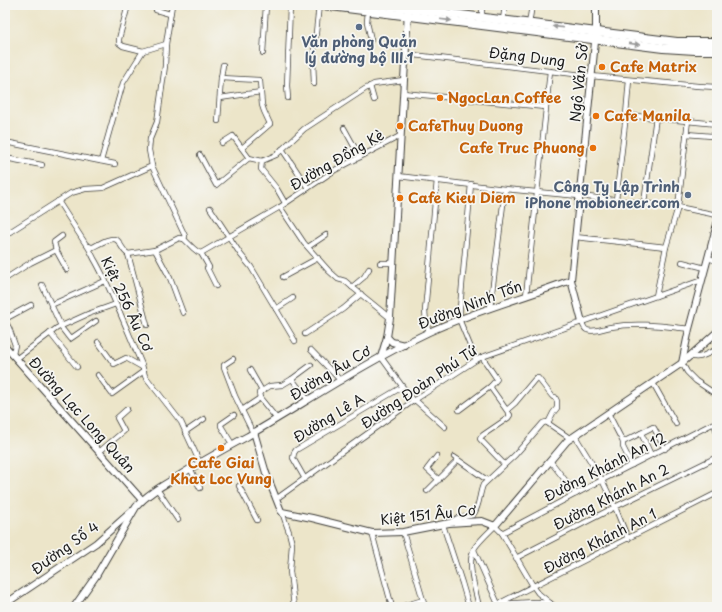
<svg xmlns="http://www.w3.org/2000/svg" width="722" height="612" font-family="'Playpen Sans',sans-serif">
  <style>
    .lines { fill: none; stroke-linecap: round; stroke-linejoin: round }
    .street-casing { stroke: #3b3a36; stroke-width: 6 }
    .secondary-casing { stroke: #3b3a36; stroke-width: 8 }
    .highway-casing { stroke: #3b3a36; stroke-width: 10 }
    .street { stroke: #fff; stroke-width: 4.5 }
    .secondary { stroke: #fff; stroke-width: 6 }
    .highway { stroke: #fff; stroke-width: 8 }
    .oneway { fill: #999 }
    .service-dot { fill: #5c6f8a; stroke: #f6f6f2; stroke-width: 1.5 }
    .food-dot { fill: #e8710a; stroke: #f6f6f2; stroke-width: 1.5 }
    .labels { text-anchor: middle; stroke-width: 3.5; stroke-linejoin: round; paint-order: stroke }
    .service-label { font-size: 14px; font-weight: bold; fill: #4e5e75; stroke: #f6f6f2 }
    .street-label { font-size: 14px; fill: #1c1c1c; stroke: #f6f6f2 }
    .food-label { font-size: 14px; font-weight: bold; fill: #c56008; stroke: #f6f6f2; text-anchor: start }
  </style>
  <rect width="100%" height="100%" fill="#f6f6f2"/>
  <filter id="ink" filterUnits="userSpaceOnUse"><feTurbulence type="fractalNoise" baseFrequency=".025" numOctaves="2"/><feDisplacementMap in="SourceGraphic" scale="8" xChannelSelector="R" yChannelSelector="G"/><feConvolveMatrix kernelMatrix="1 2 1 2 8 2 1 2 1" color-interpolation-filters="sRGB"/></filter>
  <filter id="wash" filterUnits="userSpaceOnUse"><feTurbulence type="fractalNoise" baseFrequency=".012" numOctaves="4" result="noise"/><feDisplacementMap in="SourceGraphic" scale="16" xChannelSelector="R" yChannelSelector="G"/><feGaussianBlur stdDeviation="0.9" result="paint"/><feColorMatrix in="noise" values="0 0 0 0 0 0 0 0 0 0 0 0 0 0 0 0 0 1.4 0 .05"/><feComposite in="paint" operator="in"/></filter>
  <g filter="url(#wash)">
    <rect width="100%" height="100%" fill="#ece5c9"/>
  </g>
  <g filter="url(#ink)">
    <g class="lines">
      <defs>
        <g id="street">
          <polyline points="128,5 119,39 119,43 123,46 143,51"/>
          <polyline points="172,5 166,44 165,66 157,122 150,139 149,150 152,166 185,236 184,239"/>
          <polyline points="156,10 170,14"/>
          <polyline points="368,11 367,22 371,40"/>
          <polyline points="482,17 482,5"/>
          <polyline points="503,20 505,5"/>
          <polyline points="529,24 532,5"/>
          <polyline points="263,53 266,5"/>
          <polyline points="405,54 591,76 698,86 717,87"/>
          <polyline points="221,78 223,65"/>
          <polyline points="314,84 313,60 319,5"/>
          <polyline points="370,86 374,100"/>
          <polyline points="403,93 545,107"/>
          <polyline points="220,98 261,92"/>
          <polyline points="288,98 287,86 290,5"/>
          <polyline points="626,115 717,124"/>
          <polyline points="218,121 221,78 259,80 260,81 262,105 264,111 270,124 242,148"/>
          <polyline points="344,128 360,157"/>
          <polyline points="686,134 712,136"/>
          <polyline points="5,142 115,164"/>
          <polyline points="222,143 233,136 249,158 262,161"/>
          <polyline points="282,149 308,188"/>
          <polyline points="200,155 216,185 249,158"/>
          <polyline points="5,158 42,165"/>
          <polyline points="101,161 123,83 143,51 166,44"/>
          <polyline points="262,161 276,155 304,129 365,89 374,84 404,80"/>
          <polyline points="262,161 261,169 277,189 285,203"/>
          <polyline points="398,176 505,189 579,196 678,207 717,215"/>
          <polyline points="471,184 459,319 476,360"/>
          <polyline points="616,200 626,115 629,80"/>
          <path d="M58,201L85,243C90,248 92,256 96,262C114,295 127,330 142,365L145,376L181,422L200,463"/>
          <polyline points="644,203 656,117"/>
          <polyline points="280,207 304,243 329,271 338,279 345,281 352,287 390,318"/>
          <polyline points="210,208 241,255 251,267 276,309 295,341"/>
          <polyline points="5,235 71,193 85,189 103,188 152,166"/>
          <polyline points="575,237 666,247"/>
          <path d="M89,246L91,247H93C99,244 113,235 118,241C122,246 123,251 128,254L155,250L179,238L184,239L193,248L198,252L201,253L280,207L335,170L400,136"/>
          <polyline points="308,247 326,235"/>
          <polyline points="56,250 54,242 62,236"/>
          <polyline points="155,250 170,278 183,313"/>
          <polyline points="201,253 209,267 207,268 216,286"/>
          <polyline points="128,254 147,325"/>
          <polyline points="708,258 717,261"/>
          <polyline points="682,262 705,268"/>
          <polyline points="380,263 393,263"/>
          <polyline points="283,277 318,258"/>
          <polyline points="5,279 30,263 56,250 67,270"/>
          <polyline points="42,285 61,326"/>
          <polyline points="352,287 364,277 369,269"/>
          <polyline points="526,296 550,71"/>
          <polyline points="656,296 666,247 678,207 688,120"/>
          <polyline points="51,305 105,281"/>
          <polyline points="490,308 505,189"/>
          <polyline points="276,309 293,298"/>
          <polyline points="5,319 31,305"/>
          <polyline points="5,321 9,328 15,345 13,354"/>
          <path d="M582,322C583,325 584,329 587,330C595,333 604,328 611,327C637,322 663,326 689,329"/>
          <polyline points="60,326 70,339 96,321"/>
          <polyline points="429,332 426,322 425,311 437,180"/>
          <polyline points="50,333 77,367"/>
          <polyline points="305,334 343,309 361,294"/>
          <polyline points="98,342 114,364 126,358 142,367"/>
          <polyline points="311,350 341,381"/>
          <path d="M690,356C700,360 708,353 717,349"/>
          <polyline points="381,357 413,401"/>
          <polyline points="482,357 497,379 491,386 491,388 510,415 508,418 483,435 481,437 480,439 504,464"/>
          <polyline points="16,359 57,328 88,314 116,304"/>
          <polyline points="233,359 224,365 224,367 235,396 253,433"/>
          <polyline points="682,363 687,372 696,381 717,395"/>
          <polyline points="250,370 262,391"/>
          <polyline points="98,375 112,394 144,371"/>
          <polyline points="292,379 311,365"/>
          <polyline points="653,383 676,424"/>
          <polyline points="415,400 445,427"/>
          <polyline points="242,410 260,398"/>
          <polyline points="459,410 491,386"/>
          <polyline points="507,410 515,403 536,378 538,378 552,396 553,397 555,397 557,401 557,408 553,413 548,423"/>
          <polyline points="608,413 623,442"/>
          <polyline points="277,419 260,398 259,393 270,386 282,385 292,379 308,400"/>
          <polyline points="714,423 717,433"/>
          <polyline points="185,432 204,419"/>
          <polyline points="641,433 651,455"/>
          <polyline points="575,436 602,480 615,507 628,539"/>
          <polyline points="232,444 221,426 221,424 234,415"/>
          <polyline points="99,452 124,431 117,418 127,409"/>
          <polyline points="437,456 427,469 439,480"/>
          <polyline points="454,457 487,480"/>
          <polyline points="551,462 576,494"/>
          <polyline points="632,465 623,447 623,442 653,427 654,428 665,449"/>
          <polyline points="190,468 200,488"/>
          <polyline points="305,479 293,458 294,453 296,450 402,387"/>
          <polyline points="239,486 257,520"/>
          <polyline points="157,489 178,520"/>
          <polyline points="427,491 458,460"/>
          <polyline points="276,499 413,401 476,360 482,357 702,280"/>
          <polyline points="282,512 289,532 292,544 290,571 294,607"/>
          <path d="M452,521L458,518L473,515C480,506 479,494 483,485L515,455L543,423L546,422L571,439"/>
          <polyline points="443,525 462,583 469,607"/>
          <polyline points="403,532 425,607"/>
          <polyline points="372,533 392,607"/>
          <polyline points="502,533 602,480 714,423 717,420"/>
          <polyline points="474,550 498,604 536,602 550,603"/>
          <polyline points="516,558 615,507 717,457"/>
          <polyline points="400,607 423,600"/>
          <path d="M479,607C476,591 466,564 474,549C479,541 488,533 495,526L502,533L533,586L538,593L555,607"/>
          <polyline points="492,607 717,493"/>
        </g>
        <g id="secondary">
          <polyline points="582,322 571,280 596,32 596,5"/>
          <polyline points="387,337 392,342 404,345"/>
          <polyline points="5,346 142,500"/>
          <polyline points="381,357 387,337 390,318 408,12"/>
          <polyline points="682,363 689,329 717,224"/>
          <polyline points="254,432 266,473 281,511 282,512 312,518 372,533 403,532 449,523 465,522 482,521 495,526 567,441 682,363 717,332"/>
          <polyline points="5,604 96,543 132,511"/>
          <path d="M74,607L96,576L136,507C147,494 162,486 177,477C200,462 224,449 248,436C308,401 366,362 429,332C474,311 524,298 571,280"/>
        </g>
        <g id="highway">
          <polyline points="323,5 663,48 695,50 717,50"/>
          <polyline points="382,5 677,42 717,42"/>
        </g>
      </defs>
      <use href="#street" class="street-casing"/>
      <use href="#secondary" class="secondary-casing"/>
      <use href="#highway" class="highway-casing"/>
      <use href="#street" class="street"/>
      <use href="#secondary" class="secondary"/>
      <use href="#highway" class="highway"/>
    </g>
    <defs><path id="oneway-solid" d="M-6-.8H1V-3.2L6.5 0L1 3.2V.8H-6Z"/></defs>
    <g class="oneway">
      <use href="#oneway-solid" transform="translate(446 20) rotate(7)"/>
      <use href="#oneway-solid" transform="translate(558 27) rotate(-173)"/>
      <use href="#oneway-solid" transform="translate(634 44) rotate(7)"/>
    </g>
  </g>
  <g class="service-dot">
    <circle cx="359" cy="27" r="4"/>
    <circle cx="688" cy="195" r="4"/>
  </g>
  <g class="food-dot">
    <circle cx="602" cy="67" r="4"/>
    <circle cx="440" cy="98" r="4"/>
    <circle cx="596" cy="116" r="4"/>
    <circle cx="400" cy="126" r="4"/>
    <circle cx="593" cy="148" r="4"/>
    <circle cx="400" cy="198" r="4"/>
    <circle cx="221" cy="448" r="4"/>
  </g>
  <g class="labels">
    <g class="service-label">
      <text x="359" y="47">Văn phòng Quản<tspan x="359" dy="16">lý đường bộ III.1</tspan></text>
      <text x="680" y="192" text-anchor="end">Công Ty Lập Trình<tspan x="680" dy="16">iPhone mobioneer.com</tspan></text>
    </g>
    <g class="street-label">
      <text transform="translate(527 57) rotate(7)" y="5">Đặng Dung</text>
      <text transform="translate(579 83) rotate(-84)" y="5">Ngô Văn Sở</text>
      <text transform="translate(337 160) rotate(-30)" y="5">Đường Đồng Kè</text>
      <text transform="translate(127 304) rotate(65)" y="5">Kiệt 256 Âu Cơ</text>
      <text transform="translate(470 305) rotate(-21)" y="5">Đường Ninh Tốn</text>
      <text transform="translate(330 373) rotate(-31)" y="5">Đường Âu Cơ</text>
      <text transform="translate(419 387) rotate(-34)" y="5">Đường Đoàn Phú Tứ</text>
      <text transform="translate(82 415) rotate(48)" y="5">Đường Lạc Long Quân</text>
      <text transform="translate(329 418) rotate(-31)" y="5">Đường Lê A</text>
      <text transform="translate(605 467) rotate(-27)" y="5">Đường Khánh An 12</text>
      <text transform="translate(611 497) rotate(-27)" y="5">Đường Khánh An 2</text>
      <text transform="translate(428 515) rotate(-6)" y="5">Kiệt 151 Âu Cơ</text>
      <text transform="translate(600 541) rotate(-27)" y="5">Đường Khánh An 1</text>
      <text transform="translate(65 548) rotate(-36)" y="5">Đường Số 4</text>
    </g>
    <g class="food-label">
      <text x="610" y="72">Cafe Matrix</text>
      <text x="448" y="103">NgocLan Coffee</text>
      <text x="604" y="121">Cafe Manila</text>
      <text x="408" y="131">CafeThuy Duong</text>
      <text x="585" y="153" text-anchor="end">Cafe Truc Phuong</text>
      <text x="408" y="203">Cafe Kieu Diem</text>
      <text x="221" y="468" text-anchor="middle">Cafe Giai<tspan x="221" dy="16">Khat Loc Vung</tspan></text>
    </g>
  </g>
  <rect width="722" height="612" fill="none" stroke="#f6f6f2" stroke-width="20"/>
</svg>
